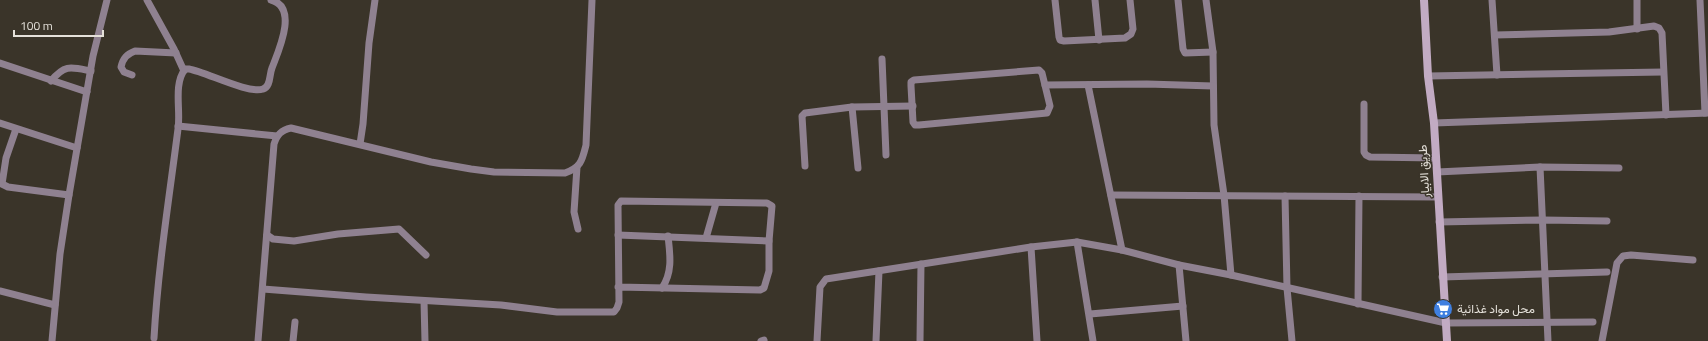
<svg xmlns="http://www.w3.org/2000/svg" width="1708" height="341" font-family="'Titillium Web',Vazirmatn,sans-serif">
  <style>
    .lines { fill: none; stroke-linecap: round; stroke-linejoin: round }
    .street { stroke: #8f8190; stroke-width: 7 }
    .secondary { stroke: #c2abc3; stroke-width: 8 }
    .labels { text-anchor: middle; stroke-width: 3; stroke-linejoin: round; paint-order: stroke }
    .street-label { font-size: 12px; fill: #e5e1da; stroke: #3a3429 }
    .poi-label { font-size: 12px; fill: #e5e1da; stroke: #3a3429; text-anchor: start }
  </style>
  <rect width="100%" height="100%" fill="#3a3429"/>
  <g class="lines">
    <g class="street">
      <polyline points="147,0 174,49 184,71"/>
      <polyline points="1055,0 1059,37 1060,40 1064,41 1125,38 1131,34 1133,29 1130,0"/>
      <polyline points="1095,0 1099,40"/>
      <polyline points="1178,0 1183,49 1185,53 1213,52"/>
      <polyline points="1206,0 1213,52 1214,125 1224,195 1231,275"/>
      <polyline points="1492,0 1497,75"/>
      <polyline points="1700,0 1705,113"/>
      <polyline points="1637,29 1637,0"/>
      <polyline points="1495,35 1609,32 1654,26 1659,28 1662,33 1666,115"/>
      <polyline points="882,59 886,155"/>
      <polyline points="0,63 87,92"/>
      <polygon points="1039,70 1042,73 1050,106 1047,113 919,125 915,125 913,122 911,86 911,82 914,80"/>
      <path d="M132,75L124,72L121,67C123,58 127,54 135,51L176,53"/>
      <polyline points="1428,76 1663,72"/>
      <path d="M51,81C65,64 71,67 91,71"/>
      <polyline points="1045,85 1147,84 1213,86"/>
      <polyline points="1088,85 1122,250"/>
      <polyline points="1364,104 1364,152 1366,155 1370,157 1436,158"/>
      <polyline points="852,107 858,168"/>
      <polyline points="0,123 77,148"/>
      <polyline points="1434,123 1708,113"/>
      <polyline points="178,126 277,136"/>
      <polyline points="16,129 6,158 2,184 8,187 69,195"/>
      <polyline points="360,144 363,124 369,43 375,0"/>
      <polyline points="805,166 802,116 805,113 852,107 913,106"/>
      <polyline points="577,167 574,212 578,229"/>
      <polyline points="1540,167 1548,341"/>
      <polyline points="1437,172 1540,167 1619,168"/>
      <polyline points="1111,195 1438,197"/>
      <polyline points="1285,196 1287,288 1292,341"/>
      <polyline points="1439,222 1543,220 1607,221"/>
      <polyline points="267,235 273,239 294,241 338,234 399,229 426,255"/>
      <polyline points="618,235 769,241"/>
      <polyline points="706,238 716,203"/>
      <polyline points="1077,242 1093,341"/>
      <polyline points="1031,247 1037,341"/>
      <polyline points="1179,265 1186,341"/>
      <polyline points="1442,277 1607,272"/>
      <path d="M662,288C673,272 670,254 668,236"/>
      <polyline points="263,289 366,297 501,305 557,312 614,312 617,308 619,302 618,205 621,201 767,203 772,206 769,241 769,271 764,288 760,290 618,287"/>
      <polyline points="0,291 55,305"/>
      <polyline points="424,301 425,341"/>
      <polyline points="1358,304 1359,196"/>
      <polyline points="1090,314 1183,306"/>
      <path d="M154,338C158,268 169,199 178,129C181,110 173,85 185,69H189C206,72 248,94 263,89C271,87 269,75 272,68C278,52 299,7 271,0"/>
      <polyline points="52,341 60,254 69,195 93,56 107,0"/>
      <path d="M258,341L274,144C277,135 281,130 291,128L431,162L471,169L494,172L565,173C581,167 582,161 586,145L592,0"/>
      <polyline points="293,341 295,322"/>
      <polyline points="761,341 764,340"/>
      <polyline points="817,341 820,287 826,279 1031,247 1077,242 1122,250 1179,265 1231,275 1446,323 1593,322"/>
      <polyline points="876,341 879,271"/>
      <polyline points="920,341 921,264"/>
      <polyline points="1602,341 1617,263 1623,256 1631,255 1693,260"/>
    </g>
    <polyline class="secondary" points="1424,0 1428,76 1434,123 1447,341"/>
  </g>
  <defs>
    <symbol id="supermarket-disc" viewBox="-11 -11 22 22"><circle r="9.5" fill="#3f7fe0" stroke="#3a3429"/><path d="M-6-5.5h2.5l.6 2H6L4.5 2H-2.5L-4.4-4H-6ZM-1.5 3.2a1.3 1.3 0 1 0 .1 0ZM3 3.2a1.3 1.3 0 1 0 .1 0Z" fill="#fff"/></symbol>
  </defs>
  <g fill-rule="evenodd">
    <use href="#supermarket-disc" x="1432" y="298" width="22" height="22"/>
  </g>
  <g class="labels">
    <g class="street-label">
      <text transform="translate(1424 171) rotate(-93)" y="4">طريق الابيار</text>
    </g>
    <g class="poi-label">
      <text x="1457" y="313">محل مواد غذائية</text>
    </g>
  </g>
  <path d="M14 30v6h89v-6" fill="none" stroke="#e5e1da" stroke-width="2"/>
  <text x="20" y="30" font-size="12" fill="#e5e1da" stroke="#3a3429" stroke-width="3" paint-order="stroke">100 m</text>
</svg>
